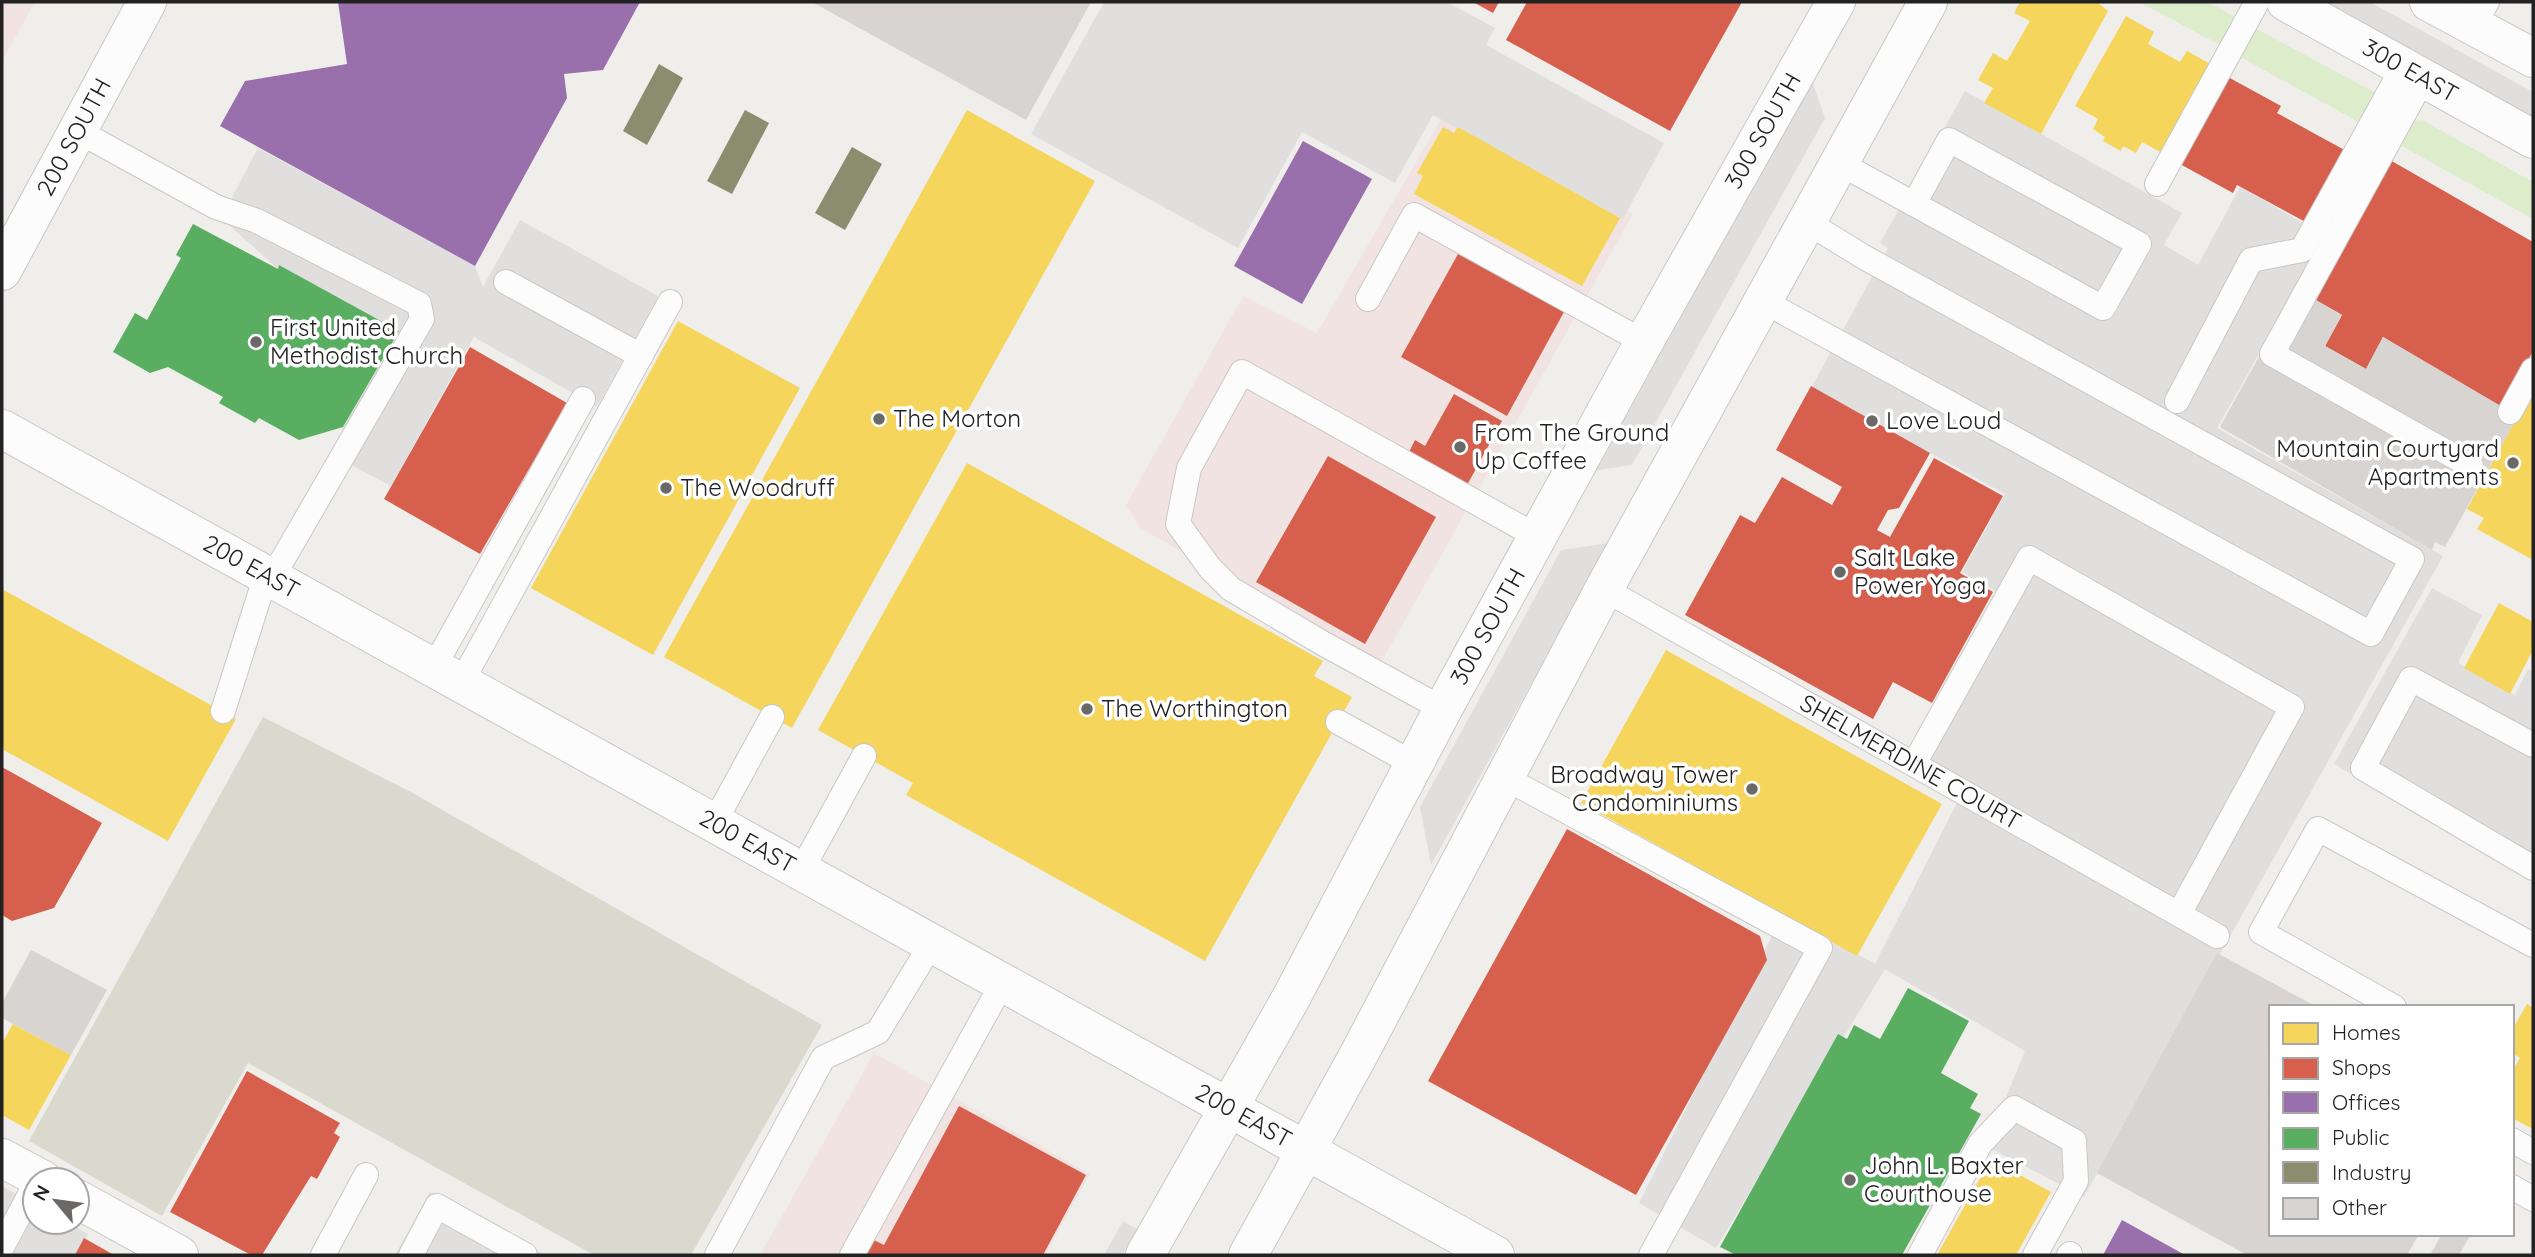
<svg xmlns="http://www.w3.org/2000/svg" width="2535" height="1257" font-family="Quicksand,sans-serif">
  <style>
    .commercial { fill: #f1e3e1 }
    .construction { fill: #d9d9cd }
    .grass { fill: #ddeccb }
    .parking { fill: #e0dfde }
    .homes { fill: #f6d55c }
    .shops { fill: #d6604d }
    .offices { fill: #9970ab }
    .public { fill: #5aae61 }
    .industry { fill: #8c8c6e }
    .building { fill: #d7d4d2 }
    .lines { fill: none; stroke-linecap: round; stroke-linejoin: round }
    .service-casing { stroke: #c9c8c7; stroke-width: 26 }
    .minor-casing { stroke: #c9c8c7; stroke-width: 40 }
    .tertiary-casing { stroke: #c9c8c7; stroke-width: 40 }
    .service { stroke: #fdfcfc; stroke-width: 24 }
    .minor { stroke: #fdfcfc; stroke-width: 38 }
    .tertiary { stroke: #fdfcfc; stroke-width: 38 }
    .poi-dot { fill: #6a6968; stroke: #fff; stroke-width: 2.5 }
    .labels { text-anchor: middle; stroke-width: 7; stroke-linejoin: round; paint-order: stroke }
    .street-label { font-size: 24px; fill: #222; stroke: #fff }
    .poi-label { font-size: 24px; fill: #222; stroke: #fff; text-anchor: start }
  </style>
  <rect width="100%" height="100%" fill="#f0eeeb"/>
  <g class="commercial">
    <polygon points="2,2 35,2 2,61"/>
    <polygon points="1446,110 1633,214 1381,663 1140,528 1126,505 1243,296 1317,333"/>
    <polygon points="874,1053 1090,1174 1045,1255 760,1255"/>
  </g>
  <polygon class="construction" points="263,717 409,791 822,1025 691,1255 594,1255 248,1063 162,1216 29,1141"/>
  <g class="grass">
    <polygon points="2139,2 2208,2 2237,18 2222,46"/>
    <polygon points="2251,26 2374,92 2377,98 2364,125 2235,54"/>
    <polygon points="2422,120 2533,182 2533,219 2400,145 2415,121"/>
  </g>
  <g class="parking">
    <polygon points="1104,2 1447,2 1495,28 1486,45 1664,143 1623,219 1433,115 1395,183 1302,132 1238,248 1031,134"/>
    <polygon points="2309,2 2370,2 2533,92 2533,126"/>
    <polygon points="1808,69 1825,118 1632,465 1586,472"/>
    <polygon points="1965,91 2182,213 2164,245 2198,265 2240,187 2326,236 2217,428 2443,556 2084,1197 1986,1146 2025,1051 1885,969 1716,1248 1639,1203 1784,912 1875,964 1966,785 1926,763 2015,602 1962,572 2005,494 1811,388 1888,248 1880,243"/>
    <polygon points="258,148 475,266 483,287 520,220 658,296 597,407 474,337 391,486 336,457 343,427 399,331 280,266 278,269 221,218"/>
    <polygon points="1609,543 1431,865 1420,807 1561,550"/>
    <polygon points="2432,588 2482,615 2458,663 2515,695 2528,669 2533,672 2533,876 2334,764"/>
    <polygon points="2,1186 35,1205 35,1222 66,1222 88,1234 76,1255 2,1255"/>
    <polygon points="430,1192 544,1255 395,1255"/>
    <polygon points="1123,1221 1137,1229 1123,1255 1104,1255"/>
  </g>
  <g class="homes">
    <polygon points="2020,2 2097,2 2108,11 2041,134 1984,103 1993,88 1978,80 1993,53 2007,61 2030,21 2014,13"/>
    <polygon points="2126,16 2154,32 2148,44 2180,62 2187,51 2214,66 2164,154 2142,142 2136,153 2123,146 2121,151 2103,141 2105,137 2093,129 2098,119 2075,106"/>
    <polygon points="967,110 1095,181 792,728 664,657"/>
    <polygon points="1443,127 1454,133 1458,127 1620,218 1582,286 1414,194 1423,176 1417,173"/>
    <polygon points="678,321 800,388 653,655 531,588"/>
    <polygon points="2533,388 2533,560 2477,529 2484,518 2467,509"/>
    <polygon points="967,463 1323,661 1314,676 1352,697 1205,961 906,795 913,783 818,730"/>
    <polygon points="2,589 236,719 168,841 2,749"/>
    <polygon points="2499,603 2533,622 2533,650 2510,694 2464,668"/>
    <polygon points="1666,650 1942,804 1857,956 1581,803"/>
    <polygon points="2527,1004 2533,1008 2533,1129 2512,1118 2512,1072 2520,1058 2512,1053 2512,1030"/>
    <polygon points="13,1024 71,1055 29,1130 2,1115 2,1043"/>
    <polygon points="1991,1159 2051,1192 2016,1255 1937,1255"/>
  </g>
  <g class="shops">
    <polygon points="1473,2 1499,2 1493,13"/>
    <polygon points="1527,2 1742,2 1670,131 1506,40"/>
    <polygon points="2228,77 2281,106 2277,113 2350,153 2311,225 2237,185 2233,193 2180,164"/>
    <polygon points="2390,160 2533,242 2533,351 2503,408 2383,337 2366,369 2325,346 2342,315 2314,299"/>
    <polygon points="1458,254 1564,312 1507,416 1401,357"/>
    <polygon points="470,347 567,403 480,554 384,499"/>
    <polygon points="1811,386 1930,453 1899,508 1888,510 1877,530 1890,537 1934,458 2003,496 1960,573 1993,592 1932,703 1893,682 1873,719 1685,615 1740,515 1755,523 1782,477 1832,505 1842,487 1776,450"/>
    <polygon points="1454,394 1502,421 1466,487 1408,454 1415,440 1425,446"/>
    <polygon points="1328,456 1436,517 1365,644 1256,582"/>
    <polygon points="2,767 102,823 54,908 12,921 2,915"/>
    <polygon points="1567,829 1760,936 1767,960 1636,1195 1428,1081"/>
    <polygon points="247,1071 340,1123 334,1133 340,1137 317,1179 311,1176 262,1255 251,1255 170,1212"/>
    <polygon points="959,1106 1086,1175 1043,1255 866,1255 874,1240 884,1245"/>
    <polygon points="84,1238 114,1255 75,1255"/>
  </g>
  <g class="offices">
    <polygon points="338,2 640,2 603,70 564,74 567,98 475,266 220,126 245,81 347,64"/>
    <polygon points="1303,141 1372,179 1302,304 1234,266"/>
    <polygon points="2122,1220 2185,1255 2103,1255"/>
  </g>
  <g class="public">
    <polygon points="193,224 278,269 279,265 399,331 343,427 299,440 259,418 255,423 219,403 223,397 168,367 150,373 113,352 135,313 147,320 181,258 176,255"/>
    <polygon points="1908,988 1969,1021 1941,1073 1978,1094 1970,1108 1981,1114 1902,1255 1736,1255 1720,1247 1838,1034 1847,1039 1854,1025 1880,1039"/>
  </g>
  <g class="industry">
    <polygon points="659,64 683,78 647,145 623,131"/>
    <polygon points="745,110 769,123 732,194 707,181"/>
    <polygon points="852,147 882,164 845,230 815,213"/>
  </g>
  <g class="building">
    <polygon points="812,2 1091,2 1026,120"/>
    <polygon points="2373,151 2314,299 2342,315 2325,346 2366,369 2383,337 2518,416 2445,547 2435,542 2432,550 2220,427"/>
    <polygon points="31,950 107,990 71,1055 2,1018 2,1003"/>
    <polygon points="2217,953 2317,1007 2271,1007 2271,1234 2419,1234 2407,1255 2247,1255 2097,1173"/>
    <polygon points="2442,1234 2471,1234 2459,1255 2436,1255 2431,1253"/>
  </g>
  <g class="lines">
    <defs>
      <g id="service">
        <polyline points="2473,26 2487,2"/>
        <polyline points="2423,79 2272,354 2471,466"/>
        <polyline points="78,131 216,207 257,221 419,304 422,319 272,578"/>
        <polyline points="1839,163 1914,204 2103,308 2139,244 1949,140 1914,204"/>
        <polyline points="2157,184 2257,2"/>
        <polyline points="506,282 641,356"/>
        <polyline points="1368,299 1414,215 1644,342"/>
        <polyline points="1763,301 2371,634 2412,559 1862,256 1807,222"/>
        <polyline points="2177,401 2251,260 2302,250 2403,67"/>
        <polyline points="2510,412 2533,370"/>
        <path id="s1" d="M1604,589L2217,936"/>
        <polyline points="434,667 583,399"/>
        <polyline points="461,683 670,302"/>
        <polyline points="1443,709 1324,644 1231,589 1210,568 1178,524 1189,468 1242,372 1538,537"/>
        <polyline points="223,711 266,575"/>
        <polyline points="1338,722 1414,764"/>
        <polyline points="2533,745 2411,679 2363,768 2533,868"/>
        <polyline points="1914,764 2029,558 2292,707 2179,914"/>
        <polyline points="1505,778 1820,948 1651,1255"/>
        <polyline points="714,823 772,717"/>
        <polyline points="801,871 864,756"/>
        <polyline points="2394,1007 2261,932 2318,829 2533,945"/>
        <polyline points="2512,1140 2533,1152"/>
        <polyline points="2512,1187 2533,1199"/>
        <polyline points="2,1247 35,1185"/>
        <polyline points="323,1255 366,1175"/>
        <polyline points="411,1255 437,1206 525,1255"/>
        <polyline points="717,1255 823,1058 878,1032 932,943"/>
        <polyline points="852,1255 1003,982"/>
        <polyline points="1920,1255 1980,1144 2014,1108 2074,1141 2076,1181 2035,1255"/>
        <polyline points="2069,1255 2070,1254"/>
      </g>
      <g id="minor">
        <path id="s2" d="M2286,2L2533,139"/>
        <polyline points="2429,2 2533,58"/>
        <polyline points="2,1158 43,1180"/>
        <polyline points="77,1199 179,1255"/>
      </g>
      <g id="tertiary">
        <path id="s3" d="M2,271L147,2"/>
        <path id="s4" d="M2,429L1495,1255"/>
        <path id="s5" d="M1145,1255L1291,998L1443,709L1644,342L1836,2"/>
        <polyline points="1248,1255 1358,1056 1604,589 1928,2"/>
      </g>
    </defs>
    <use href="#service" class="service-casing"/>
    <use href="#minor" class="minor-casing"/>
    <use href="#tertiary" class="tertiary-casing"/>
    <use href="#service" class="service"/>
    <use href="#minor" class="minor"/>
    <use href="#tertiary" class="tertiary"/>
  </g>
  <g class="poi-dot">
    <circle cx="256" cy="342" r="7"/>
    <circle cx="879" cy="419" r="7"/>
    <circle cx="1872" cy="421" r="7"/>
    <circle cx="1460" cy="447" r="7"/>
    <circle cx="2513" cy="463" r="7"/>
    <circle cx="666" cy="488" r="7"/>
    <circle cx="1840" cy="572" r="7"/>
    <circle cx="1087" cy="709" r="7"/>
    <circle cx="1752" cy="789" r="7"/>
    <circle cx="1850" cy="1180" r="7"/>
  </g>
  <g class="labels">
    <g class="street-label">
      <text dy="8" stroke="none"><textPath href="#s2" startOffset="142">300 EAST</textPath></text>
      <text dy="8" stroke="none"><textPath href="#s5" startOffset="1283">300 SOUTH</textPath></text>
      <text dy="8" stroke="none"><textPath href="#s3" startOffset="152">200 SOUTH</textPath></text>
      <text dy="8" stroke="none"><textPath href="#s4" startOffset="285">200 EAST</textPath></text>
      <text dy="8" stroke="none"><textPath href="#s5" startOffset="716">300 SOUTH</textPath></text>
      <text dy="8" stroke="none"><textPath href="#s1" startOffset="352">SHELMERDINE COURT</textPath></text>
      <text dy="8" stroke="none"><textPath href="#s4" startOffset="852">200 EAST</textPath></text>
      <text dy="8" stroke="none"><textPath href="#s4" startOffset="1419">200 EAST</textPath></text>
    </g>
    <g class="poi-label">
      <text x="270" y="336">First United<tspan x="270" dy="28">Methodist Church</tspan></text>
      <text x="893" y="427">The Morton</text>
      <text x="1886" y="429">Love Loud</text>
      <text x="1474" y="441">From The Ground<tspan x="1474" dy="28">Up Coffee</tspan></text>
      <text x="2499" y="457" text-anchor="end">Mountain Courtyard<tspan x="2499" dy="28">Apartments</tspan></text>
      <text x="680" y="496">The Woodruff</text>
      <text x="1854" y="566">Salt Lake<tspan x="1854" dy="28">Power Yoga</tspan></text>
      <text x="1101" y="717">The Worthington</text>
      <text x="1738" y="783" text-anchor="end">Broadway Tower<tspan x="1738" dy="28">Condominiums</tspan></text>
      <text x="1864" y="1174">John L. Baxter<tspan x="1864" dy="28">Courthouse</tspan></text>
    </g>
  </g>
  <rect width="2535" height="1257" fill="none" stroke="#222222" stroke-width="7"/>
  <rect x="2269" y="1005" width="245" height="231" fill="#ffffff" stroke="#a7a7a7" stroke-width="2"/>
  <rect x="2283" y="1023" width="35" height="21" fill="#f6d55c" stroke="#a7a7a7" stroke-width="2"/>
  <text x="2332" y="1040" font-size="21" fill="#222222">Homes</text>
  <rect x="2283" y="1058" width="35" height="21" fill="#d6604d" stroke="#a7a7a7" stroke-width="2"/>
  <text x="2332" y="1075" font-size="21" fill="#222222">Shops</text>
  <rect x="2283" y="1092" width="35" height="21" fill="#9970ab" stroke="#a7a7a7" stroke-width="2"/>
  <text x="2332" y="1110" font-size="21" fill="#222222">Offices</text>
  <rect x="2283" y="1128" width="35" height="21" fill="#5aae61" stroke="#a7a7a7" stroke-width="2"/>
  <text x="2332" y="1145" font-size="21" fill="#222222">Public</text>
  <rect x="2283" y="1162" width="35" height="21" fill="#8c8c6e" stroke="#a7a7a7" stroke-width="2"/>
  <text x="2332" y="1180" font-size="21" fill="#222222">Industry</text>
  <rect x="2283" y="1198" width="35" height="21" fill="#d7d4d2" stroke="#a7a7a7" stroke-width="2"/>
  <text x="2332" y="1215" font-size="21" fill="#222222">Other</text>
  <g transform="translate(56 1201) rotate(299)"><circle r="33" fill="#ffffff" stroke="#a7a7a7" stroke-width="2"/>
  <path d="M0-5L12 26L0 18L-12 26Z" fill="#6a6968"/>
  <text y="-10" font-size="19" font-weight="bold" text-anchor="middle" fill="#222222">N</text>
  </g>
</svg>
